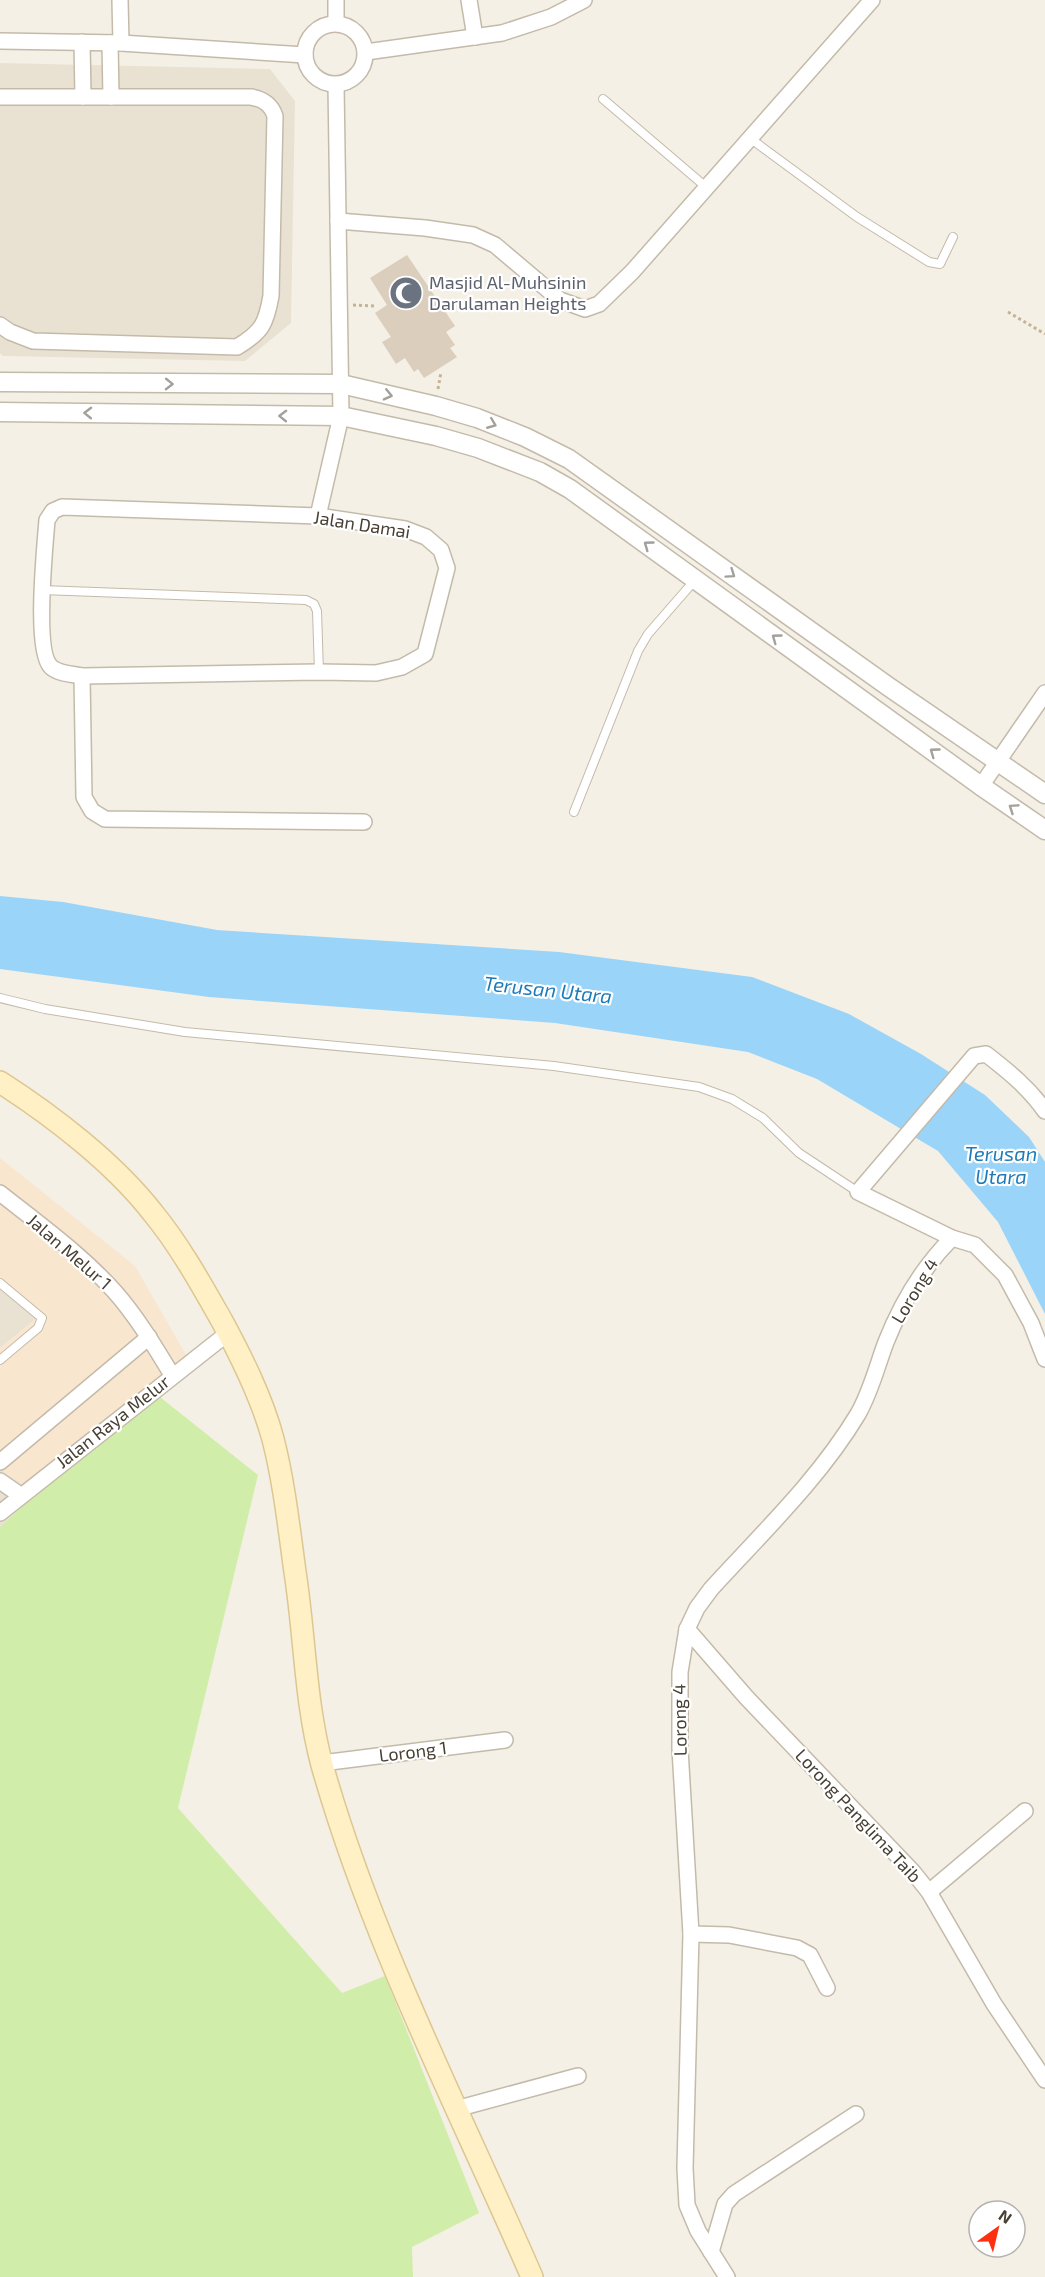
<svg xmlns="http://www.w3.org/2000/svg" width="1045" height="2277" font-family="'Exo 2',sans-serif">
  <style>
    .residential { fill: #e9e2d3 }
    .commercial { fill: #f9e6ce }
    .green { fill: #d0eea9 }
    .water { fill: #9ad4f9 }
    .building { fill: #dbcebc }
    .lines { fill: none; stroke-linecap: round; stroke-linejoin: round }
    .service-casing { stroke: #c4baaa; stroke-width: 10 }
    .minor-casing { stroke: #c4baaa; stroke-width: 18 }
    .tertiary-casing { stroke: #c4baaa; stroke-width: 21 }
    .secondary-casing { stroke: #ddc791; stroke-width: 24 }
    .path { stroke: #c5b396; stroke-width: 3; stroke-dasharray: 3 3; stroke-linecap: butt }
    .service { stroke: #fff; stroke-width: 8 }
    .minor { stroke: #fff; stroke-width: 15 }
    .tertiary { stroke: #fff; stroke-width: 18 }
    .secondary { stroke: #fff0c5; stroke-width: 21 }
    .oneway { stroke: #a4a09a }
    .labels { text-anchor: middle; stroke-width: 4.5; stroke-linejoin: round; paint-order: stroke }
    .worship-label { font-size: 18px; fill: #5b616d; stroke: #fff; text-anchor: start }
    .street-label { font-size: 18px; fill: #484034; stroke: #fff }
    .water-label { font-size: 20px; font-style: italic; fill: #1f7bb8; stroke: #fff }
  </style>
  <rect width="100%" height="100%" fill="#f5f0e5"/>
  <g class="residential">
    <polygon points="0,63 270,69 295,101 291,323 245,361 3,356 0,353"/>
    <polygon points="0,1289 37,1318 0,1348"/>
    <polygon points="0,1469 36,1494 0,1527"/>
  </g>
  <polygon class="commercial" points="0,1158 135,1266 194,1369 36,1494 0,1469 0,1348 37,1318 0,1289"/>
  <polygon class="green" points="160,1397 258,1475 178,1808 342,1993 385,1976 479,2213 412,2247 413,2277 0,2277 0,1527 36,1494"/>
  <polygon class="water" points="0,896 63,902 217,930 559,952 752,977 849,1014 921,1054 985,1095 1029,1137 1045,1162 1045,1314 998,1222 938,1151 817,1079 748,1052 555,1023 209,997 0,969"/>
  <polygon class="building" points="407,255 455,326 446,332 455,345 450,348 457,357 424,378 418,369 414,372 405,358 396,364 382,342 391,337 375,313 387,305 370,278"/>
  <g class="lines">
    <defs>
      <g id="service">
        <polyline points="603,99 706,187"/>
        <polyline points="751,139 857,217 929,262 940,264 953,237"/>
        <polyline points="42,590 306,600 314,604 317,611 319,672"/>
        <polyline points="574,812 638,651 648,634 695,580"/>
        <polyline points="0,998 45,1009 185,1032 554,1066 699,1087 732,1099 763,1118 799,1153 858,1192"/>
        <polyline points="0,1283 42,1318 38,1328 0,1360"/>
      </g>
      <g id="minor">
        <polyline points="120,0 121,43"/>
        <polyline points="336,0 336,23"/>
        <polyline points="469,0 475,37"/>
        <circle cx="335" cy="54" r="30"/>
        <polyline points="0,41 121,43 305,55"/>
        <polyline points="82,42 83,97"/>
        <polyline points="110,43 111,97"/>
        <polyline points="366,52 502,33 551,17 584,0"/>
        <path d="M0,97H251C263,99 271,104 275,116L271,296C266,324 262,332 237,347L33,341L10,332L0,325"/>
        <polyline points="338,221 425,228 473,235 495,245 560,300 585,309 599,304 632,272 872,0"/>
        <path d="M62,507L318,516L405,529L426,537L441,550L447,568L425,654L402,667L376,673L319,672L82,676C72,674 59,674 51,667C34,651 45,546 47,520L53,511Z"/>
        <polyline points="318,516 341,416 336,85"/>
        <polyline points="82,676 84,797 92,811 105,819 364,822"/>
        <polyline points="981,786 1045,693"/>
        <path d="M1045,1111C1029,1088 1008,1071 986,1054L974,1056L858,1192L952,1238L975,1245L1005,1275L1031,1323L1045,1359"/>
        <path d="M0,1193C39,1224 81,1254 115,1292C137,1317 155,1347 172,1375"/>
        <polyline points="0,1462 149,1337"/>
        <polyline points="0,1481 20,1495"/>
        <polyline points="0,1513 228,1333"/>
        <polyline points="687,1629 746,1697 913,1872 929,1892 994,2004 1045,2080"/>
        <polyline points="322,1763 505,1740"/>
        <polyline points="929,1892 1025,1811"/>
        <polyline points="691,1934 729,1935 797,1948 810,1955 827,1988"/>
        <polyline points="456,2109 578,2076"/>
        <polyline points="711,2252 725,2204 734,2194 856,2114"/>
        <path d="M727,2277L698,2231L687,2205L685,2168L691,1934L680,1749V1672L687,1629L697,1608L711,1589C762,1533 819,1479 858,1414C871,1391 877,1366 886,1342C901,1304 923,1267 952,1238"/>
      </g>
      <g id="tertiary">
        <polyline points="0,382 341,384 436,406 477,418 525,437 569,459 889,687 1045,794"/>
        <polyline points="0,412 341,416 436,436 478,448 540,472 570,489 981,786 1045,830"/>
      </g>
      <path id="secondary" d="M0,1082C53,1116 114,1163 153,1213C180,1246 201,1284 222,1321C242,1358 262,1398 273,1439C284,1482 289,1528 295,1572C305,1636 305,1702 322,1765C372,1942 459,2109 532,2277"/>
    </defs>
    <use href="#service" class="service-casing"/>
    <use href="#minor" class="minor-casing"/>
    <use href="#tertiary" class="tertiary-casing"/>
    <use href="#secondary" class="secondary-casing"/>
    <g class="path">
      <polyline points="353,305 375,306"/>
      <polyline points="1008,312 1045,334"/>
      <polyline points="438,389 441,372"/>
    </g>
    <use href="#service" class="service"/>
    <use href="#minor" class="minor"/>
    <use href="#tertiary" class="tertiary"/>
    <use href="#secondary" class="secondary"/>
  </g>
  <defs><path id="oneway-chevron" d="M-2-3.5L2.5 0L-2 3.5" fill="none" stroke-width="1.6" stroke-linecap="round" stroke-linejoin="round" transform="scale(1.5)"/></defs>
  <g class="oneway">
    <use href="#oneway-chevron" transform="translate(169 384) rotate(1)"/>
    <use href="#oneway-chevron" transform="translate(388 395) rotate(13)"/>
    <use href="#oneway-chevron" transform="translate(88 413) rotate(-179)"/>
    <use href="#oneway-chevron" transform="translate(283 416) rotate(-179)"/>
    <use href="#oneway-chevron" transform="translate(492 424) rotate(22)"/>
    <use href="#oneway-chevron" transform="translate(648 545) rotate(-144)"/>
    <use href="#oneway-chevron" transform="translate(731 574) rotate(35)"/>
    <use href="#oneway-chevron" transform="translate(776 638) rotate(-144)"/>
    <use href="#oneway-chevron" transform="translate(934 752) rotate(-144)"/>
    <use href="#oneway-chevron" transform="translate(1013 808) rotate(-146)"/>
  </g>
  <defs>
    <symbol id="mosque-disc" viewBox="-11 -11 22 22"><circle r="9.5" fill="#6b7280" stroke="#fff"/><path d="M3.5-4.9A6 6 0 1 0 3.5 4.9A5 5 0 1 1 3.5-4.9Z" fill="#fff"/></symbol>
  </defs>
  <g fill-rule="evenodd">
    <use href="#mosque-disc" x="387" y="274" width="38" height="38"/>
  </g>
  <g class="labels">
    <g class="worship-label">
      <text x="429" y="289">Masjid Al-Muhsinin<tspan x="429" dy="21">Darulaman Heights</tspan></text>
    </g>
    <g class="street-label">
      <text transform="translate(362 525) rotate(9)" y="6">Jalan Damai</text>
      <text transform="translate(69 1252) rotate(41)" y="6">Jalan Melur 1</text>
      <text transform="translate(915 1291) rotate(-59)" y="6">Lorong 4</text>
      <text transform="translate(113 1422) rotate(-38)" y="6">Jalan Raya Melur</text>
      <text transform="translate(680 1720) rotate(-91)" y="6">Lorong 4</text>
      <text transform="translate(413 1752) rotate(-7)" y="6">Lorong 1</text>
      <text transform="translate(858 1816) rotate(47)" y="6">Lorong Panglima Taib</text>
    </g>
    <g class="water-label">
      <text transform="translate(548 990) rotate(6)" y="7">Terusan Utara</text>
      <text x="1001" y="1161">Terusan<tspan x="1001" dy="23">Utara</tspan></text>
    </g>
  </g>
  <g transform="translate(997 2229) rotate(34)"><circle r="28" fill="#ffffff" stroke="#b6b3ae" stroke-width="1.5"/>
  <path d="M0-4.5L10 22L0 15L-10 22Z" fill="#ff3012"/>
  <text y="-9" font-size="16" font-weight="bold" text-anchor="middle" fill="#484034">N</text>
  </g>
</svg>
